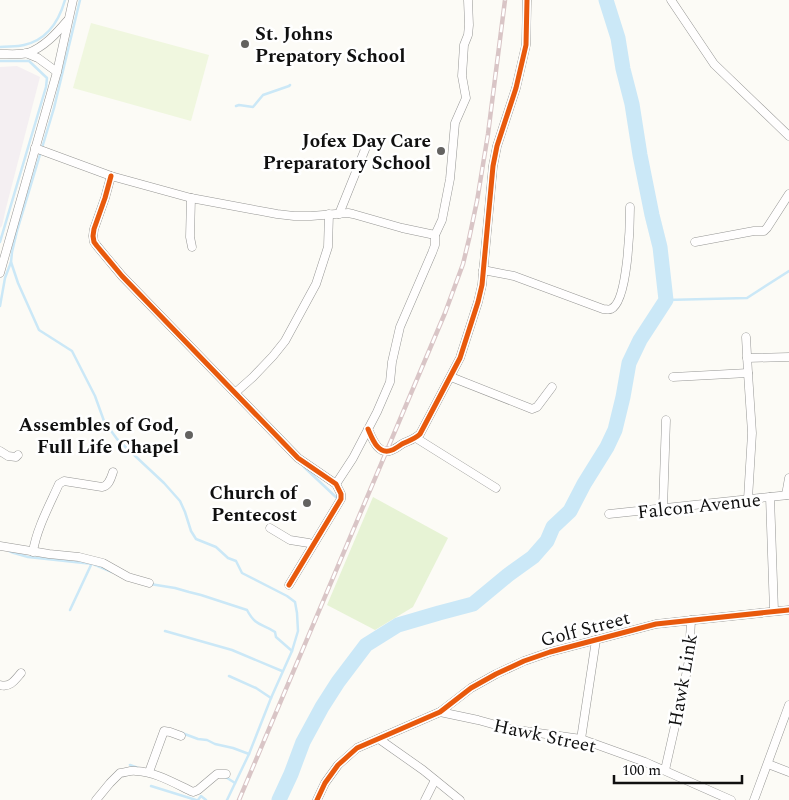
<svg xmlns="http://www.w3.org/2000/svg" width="789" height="800" font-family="Spectral,serif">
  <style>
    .industrial { fill: #f4eff2 }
    .green { fill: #e7f3d5 }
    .pitch { fill: #f0f7df }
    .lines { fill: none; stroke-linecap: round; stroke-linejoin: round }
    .stream { stroke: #cbe8f7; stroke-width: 2.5 }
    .river { stroke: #cbe8f7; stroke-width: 15 }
    .street-casing { stroke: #969694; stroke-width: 9 }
    .street { stroke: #fffefe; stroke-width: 8 }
    .rail-casing { stroke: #d9c5c6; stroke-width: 4.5 }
    .rail { stroke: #fff; stroke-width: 2.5; stroke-dasharray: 8; stroke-linecap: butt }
    .cycleway-casing { stroke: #fff; stroke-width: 8 }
    .cycleway { stroke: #e8590c; stroke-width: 5 }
    .poi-dot { fill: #636260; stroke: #fff; stroke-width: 2 }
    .labels { text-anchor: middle; stroke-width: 5; stroke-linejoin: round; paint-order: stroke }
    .poi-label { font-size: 19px; font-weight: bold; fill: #101010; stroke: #fff; text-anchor: end }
    .street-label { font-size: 19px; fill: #101010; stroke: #fff }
  </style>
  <rect width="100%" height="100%" fill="#fcfbf6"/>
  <polygon class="industrial" points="17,66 40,77 6,208 2,226 0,228 0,67"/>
  <polygon class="green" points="373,497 448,538 413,607 375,630 327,605"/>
  <polygon class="pitch" points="91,23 209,55 191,121 73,88"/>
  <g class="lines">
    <g class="stream">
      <path d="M0,47C8,46 17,47 24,45C47,40 59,21 65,0"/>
      <polyline points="0,61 29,61 47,78 46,87 0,242"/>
      <polyline points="236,106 239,105 253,107 263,95 289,86 290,85"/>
      <polyline points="11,262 18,283 39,330 72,351 95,396 104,421 117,439 164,483 180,501 185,512 191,531 196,539 216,547 228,558 236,561 242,573 287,596 295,602 297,613 298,631 292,651 271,698 249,754 227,800"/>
      <polyline points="666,300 747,298 789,271"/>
      <polyline points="0,306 5,278 11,262 12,252 17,231 54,108 80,0"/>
      <polyline points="304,467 338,499"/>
      <polyline points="9,551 14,553 28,557 93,564 112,572"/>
      <path d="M150,584L175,588L189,592L201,595L247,610C256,627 262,623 275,632L276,637L292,651"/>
      <polyline points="70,610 91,565"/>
      <polyline points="165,631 232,650 282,671"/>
      <polyline points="229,676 256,688 271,698"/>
      <polyline points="182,733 198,739 207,740 215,744 233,748 249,754"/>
      <polyline points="130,765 138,768"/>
      <polyline points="224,776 235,783"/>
      <polyline points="151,786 196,800"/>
      <polyline points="198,800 201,796 206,800"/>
    </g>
    <polyline class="river" points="279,800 291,774 303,742 322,707 338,682 366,645 398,625 439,613 473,604 508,575 533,557 547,541 553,527 570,511 584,484 607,447 615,430 623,397 629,363 640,340 666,300 660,247 652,215 640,155 632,104 623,69 618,38 606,0"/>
    <defs>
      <g id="street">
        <polyline points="671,0 714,64 789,136"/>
        <polyline points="26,53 38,58 57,72"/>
        <path d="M0,54C9,54 19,55 28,53C44,47 56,34 67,21"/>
        <polyline points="35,148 111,176 191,198 277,214 294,216 311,216 348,213 353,214 402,228 435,235"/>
        <polyline points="111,176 105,198 94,229 93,236 94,242 97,246 122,276 298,458 336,484 341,494 341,499 289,585"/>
        <polyline points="191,198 190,237 192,247"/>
        <polyline points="339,214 366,147"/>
        <polyline points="695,242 754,231 764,231 767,228 789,194"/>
        <path d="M483,270L514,276L603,309C606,309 609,310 611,309C628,302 630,225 630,207"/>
        <polyline points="0,273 57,72 73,0"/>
        <polyline points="746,337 748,373 752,433 748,499"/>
        <polyline points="747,358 789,357"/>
        <polyline points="451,377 532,409 537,407 552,387"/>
        <polyline points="673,377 748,373"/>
        <polyline points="235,393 253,377 273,356 285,341 316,284 328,247 329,214"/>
        <path d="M368,429C372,438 378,456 392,450C395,449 399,446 402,444C408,441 415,439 420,434L460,358L478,302L482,285L493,166L497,146L516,88L526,45L527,0"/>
        <polyline points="416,438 496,488"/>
        <polyline points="0,451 8,456 16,457 18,455"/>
        <polyline points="336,484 353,458 377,412 390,382 392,362 400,327 432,253 435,245 435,235 442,220 450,179 455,123 466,98 462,76 464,45 468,35 469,25 468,0"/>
        <polyline points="786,495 789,478"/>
        <polyline points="770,497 774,611"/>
        <polyline points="663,508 666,420"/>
        <polyline points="609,514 789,495"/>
        <polyline points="270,528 290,540 309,543 312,546"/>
        <polyline points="0,546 49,554 79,557 103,563 128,577 149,583"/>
        <path d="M33,552C36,530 50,504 59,484L64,481L102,487C109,486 111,478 113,472"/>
        <path d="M0,685C10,688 15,680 21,673"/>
        <polyline points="440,712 478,720 510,729 581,739 645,762 731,800"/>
        <polyline points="379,739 423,770 460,800"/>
        <polyline points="581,739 596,640"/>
        <polyline points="768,764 789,772"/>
        <polyline points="665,770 682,695 689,660 691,620"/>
        <polyline points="149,772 164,731 170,732 181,736"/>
        <path d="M96,800L110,783L120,773C125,773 130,770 136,771C156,772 174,783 193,792L198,790L217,774H226"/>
        <polyline points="317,800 325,783 338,765 357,748 440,712 471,688 496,674 524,661 550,652 656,624 789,610"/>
        <polyline points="425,800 435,780"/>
        <polyline points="754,800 789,705"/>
      </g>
    </defs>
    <use href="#street" class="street-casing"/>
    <use href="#street" class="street"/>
    <defs>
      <polyline id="rail" points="239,800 445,313 463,264 469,239 477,201 488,134 505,0"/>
    </defs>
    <use href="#rail" class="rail-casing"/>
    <use href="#rail" class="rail"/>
    <defs>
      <g id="cycleway">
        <polyline points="111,176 105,198 94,229 93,236 94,242 97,246 122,276 298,458 336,484 341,494 341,499 289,585"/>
        <path d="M368,429C372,438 378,456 392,450C395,449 399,446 402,444C408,441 415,439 420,434L460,358L478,302L482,285L493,166L497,146L516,88L526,45L527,0"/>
        <polyline points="317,800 325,783 338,765 357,748 440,712 471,688 496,674 524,661 550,652 656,624 789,610"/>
      </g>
    </defs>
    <use href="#cycleway" class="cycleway-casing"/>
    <use href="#cycleway" class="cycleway"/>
  </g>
  <g class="poi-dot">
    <circle cx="245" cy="44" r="5"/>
    <circle cx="441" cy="151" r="5"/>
    <circle cx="189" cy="435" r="5"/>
    <circle cx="307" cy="503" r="5"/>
  </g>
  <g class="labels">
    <g class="poi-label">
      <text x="255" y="40" text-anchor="start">St. Johns<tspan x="255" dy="22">Prepatory School</tspan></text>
      <text x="431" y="147">Jofex Day Care<tspan x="431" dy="22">Preparatory School</tspan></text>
      <text x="179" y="431">Assembles of God,<tspan x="179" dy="22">Full Life Chapel</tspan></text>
      <text x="297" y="499">Church of<tspan x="297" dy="22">Pentecost</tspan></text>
    </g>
    <g class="street-label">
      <text transform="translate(699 505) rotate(-6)" y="7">Falcon Avenue</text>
      <text transform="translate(585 628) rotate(-15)" y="7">Golf Street</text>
      <text transform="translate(682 680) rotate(-80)" y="7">Hawk Link</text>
      <text transform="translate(545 735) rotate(12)" y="7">Hawk Street</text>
    </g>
  </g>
  <path d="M614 775v8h128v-8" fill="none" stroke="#101010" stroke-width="2.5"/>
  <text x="622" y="775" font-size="15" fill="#101010" stroke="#ffffff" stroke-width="4" paint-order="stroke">100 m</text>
</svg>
